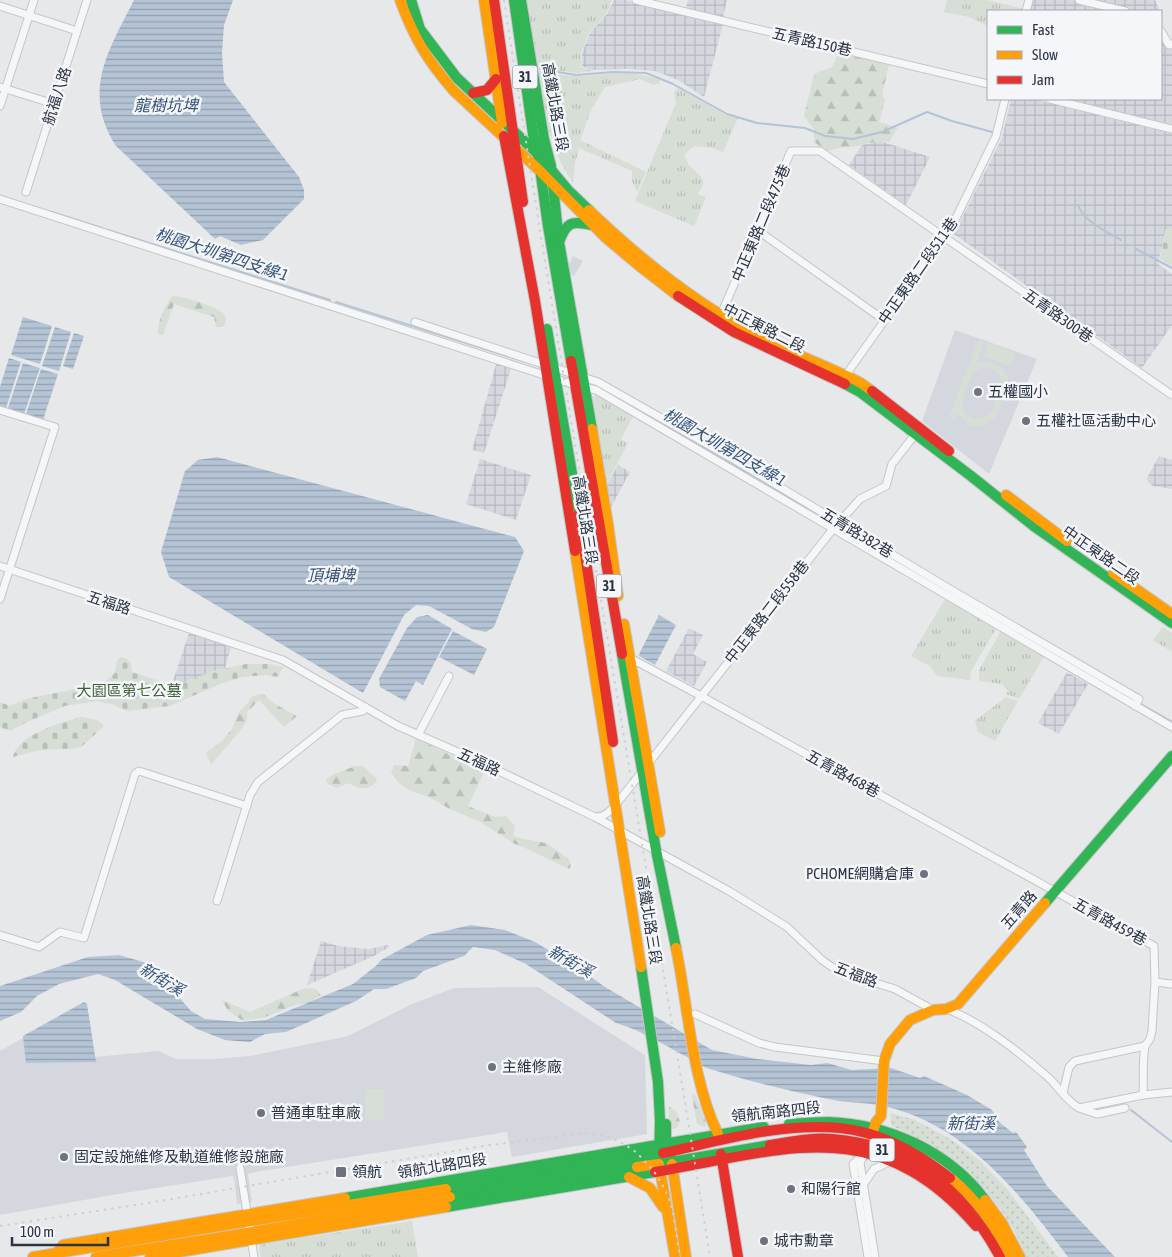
<svg xmlns="http://www.w3.org/2000/svg" width="1172" height="1257" font-family="'Asap Condensed','Noto Sans TC',sans-serif">
  <style>
    .built { fill: #d4d7dd }
    .industrial { fill: url(#industrial-grid) }
    .grass { fill: url(#grass-tufts) }
    .forest { fill: url(#forest-firs) }
    .cemetery { fill: url(#cemetery-stones) }
    .park { fill: url(#park-dots) }
    .pitch { fill: #d6ded6; fill-rule: evenodd }
    .water { fill: url(#water-rules) }
    .lines { fill: none; stroke-linecap: round; stroke-linejoin: round }
    .stream { stroke: #b4c4d5; stroke-width: 2 }
    .street-casing { stroke: #c4c6c8; stroke-width: 9 }
    .fast-casing { stroke: #c4c6c8; stroke-width: 12 }
    .slow-casing { stroke: #c4c6c8; stroke-width: 12 }
    .jam-casing { stroke: #c4c6c8; stroke-width: 12 }
    .street { stroke: #f5f6f7; stroke-width: 7 }
    .fast { stroke: #30b455; stroke-width: 10 }
    .slow { stroke: #ff9f0a; stroke-width: 10 }
    .jam { stroke: #e5322d; stroke-width: 10 }
    .rail { stroke: #cecfd2; stroke-width: 2; stroke-dasharray: 2.5 5; stroke-linecap: butt }
    .poi-dot { fill: #6c737f; stroke: #f4f6f9; stroke-width: 2 }
    .labels { text-anchor: middle; stroke-width: 5; stroke-linejoin: round; paint-order: stroke }
    .shield { fill: #f4f6f9; stroke: #676e7b; stroke-width: 1 }
    .shield-label { font-size: 14px; font-weight: bold; fill: #2b3445 }
    .street-label { font-size: 15px; fill: #2b3445; stroke: #f4f6f9 }
    .poi-label { font-size: 15px; fill: #2b3445; stroke: #f4f6f9; text-anchor: start }
    .park-label { font-size: 15px; fill: #3f6138; stroke: #f4f6f9 }
    .water-label { font-size: 16px; font-style: italic; fill: #34527a; stroke: #f4f6f9 }
  </style>
  <defs>
    <pattern id="industrial-grid" width="8" height="8" patternUnits="userSpaceOnUse" patternTransform="scale(1.25)"><rect width="8" height="8" fill="#d4d7dd"/><path d="M0 4h8M4 0v8" fill="none" stroke="#b6b9bf"/></pattern>
    <pattern id="grass-tufts" width="24" height="20" patternUnits="userSpaceOnUse" patternTransform="scale(1.25)"><rect width="24" height="20" fill="#d6ded6"/><path d="M3 7l-1-3M5 7V3M7 7l1-3M15 17l-1-3M17 17v-4M19 17l1-3" fill="none" stroke="#b8bfb9"/></pattern>
    <pattern id="forest-firs" width="22" height="20" patternUnits="userSpaceOnUse" patternTransform="scale(1.25)"><rect width="22" height="20" fill="#d6ded6"/><path d="M5 1l3.5 6h-7zM16 11l3.5 6h-7z" fill="#b8bfb9"/></pattern>
    <pattern id="cemetery-stones" width="16" height="16" patternUnits="userSpaceOnUse" patternTransform="scale(1.25)"><rect width="16" height="16" fill="#d6ded6"/><path d="M2 7V4a2 2 0 0 1 4 0v3zM10 15v-3a2 2 0 0 1 4 0v3z" fill="#b8bfb9"/></pattern>
    <pattern id="park-dots" width="8" height="8" patternUnits="userSpaceOnUse" patternTransform="scale(1.25)"><rect width="8" height="8" fill="#d6ded6"/><path d="M2 2h.1M6 6h.1" fill="none" stroke="#b8bfb9" stroke-width="1.8" stroke-linecap="round"/></pattern>
    <pattern id="water-rules" width="6" height="5" patternUnits="userSpaceOnUse" patternTransform="scale(1.25)"><rect width="6" height="5" fill="#b4c4d5"/><path d="M0 2.5h6" fill="none" stroke="#93a0af"/></pattern>
  </defs>
  <rect width="100%" height="100%" fill="#e6e8ea"/>
  <g class="built">
    <polygon points="573,256 583,261 574,276 569,273 569,264"/>
    <polygon points="955,330 1037,359 989,474 922,421"/>
    <polygon points="538,987 645,1055 647,1134 512,1157 507,1132 250,1173 248,1174 252,1202 237,1204 234,1177 232,1176 112,1195 0,1215 0,1051 86,1003 95,1057 159,1051 176,1059 214,1059 250,1056 348,1036 412,1004 454,988"/>
  </g>
  <g class="industrial">
    <polygon points="614,0 625,0 723,24 704,97 678,80 655,71 629,69 591,70 582,66 582,53 590,33 607,14"/>
    <polygon points="688,0 727,0 723,17 686,8"/>
    <polygon points="1031,0 1155,0 1160,11 1028,11"/>
    <polygon points="1161,36 1169,49 1172,48 1172,124 1065,99 1161,99"/>
    <polygon points="1011,99 1033,99 1172,131 1172,229 1166,228 1158,264 1172,274 1172,325 1142,368 954,234 1002,138"/>
    <polygon points="880,141 930,157 906,205 849,165 862,145"/>
    <polygon points="497,361 512,366 484,453 472,450"/>
    <polygon points="1159,456 1172,460 1172,489 1153,486 1148,482 1147,478"/>
    <polygon points="480,459 531,475 516,520 466,504"/>
    <polygon points="618,465 630,472 610,509 605,488"/>
    <polygon points="689,628 703,635 693,654 707,662 694,686 666,671"/>
    <polygon points="189,633 231,647 225,668 217,670 176,685 172,684"/>
    <polygon points="1067,672 1088,684 1059,734 1038,723"/>
    <polygon points="321,941 338,946 369,949 388,945 389,947 374,956 307,985"/>
  </g>
  <g class="grass">
    <polygon points="526,0 612,0 606,14 589,33 581,53 581,67 592,71 577,73 538,68"/>
    <polygon points="947,0 987,0 1024,9 1023,11 988,11 988,26 969,17 944,12"/>
    <path d="M539,71C552,73 565,76 578,76C607,75 632,69 660,80L659,83L654,85L640,79L605,87L592,108L580,140L646,172L637,192L632,181V171L579,148L575,163L573,182C547,145 546,114 539,71Z"/>
    <path d="M678,88L726,115L738,118L723,152L712,148L694,146L685,154C685,168 704,173 703,183C703,186 699,191 698,194L706,197L694,226L635,201L676,103L674,92Z"/>
    <polygon points="597,394 634,415 621,439 628,443 605,487 591,399"/>
    <polygon points="945,599 996,629 971,671 970,680 937,676 930,666 911,656"/>
    <polygon points="1163,627 1172,633 1172,652 1153,640"/>
    <polygon points="1001,631 1044,657 1019,699 1006,694 1008,691 1002,684 979,681 979,670"/>
    <polygon points="1006,697 1018,701 995,741 978,732 975,721"/>
    <polygon points="412,1221 418,1257 261,1257 259,1248 262,1244"/>
  </g>
  <g class="forest">
    <path d="M839,53L889,65L882,94L885,100L879,122L898,128L889,142C875,139 864,146 850,147C842,147 835,149 827,151L814,142V129L804,116L814,74L832,67Z"/>
    <path d="M172,296C182,296 222,307 225,316C227,320 225,323 223,327H216L214,317L174,304L163,335H160L158,334C157,321 165,306 172,296Z"/>
    <polygon points="259,694 263,694 275,704 297,716 284,727 259,700 247,712 247,720 240,731 211,765 206,752 221,742 232,729 239,712 248,703 251,697"/>
    <polygon points="416,738 484,772 468,806 495,817 506,816 515,826 513,836 524,839 546,843 569,859 571,866 569,869 523,847 515,844 480,822 448,808 431,798 409,790 399,783 391,773 394,765 408,766"/>
    <path d="M355,766H363L376,778L377,782C365,792 360,788 347,783L337,788L328,784L326,780C334,772 344,771 355,766Z"/>
    <polygon points="305,988 316,989 321,995 308,1003 295,1005 263,1018 242,1020 228,1011 222,1000 250,1012"/>
    <polygon points="695,1094 706,1122 705,1127 697,1124 692,1095"/>
    <polygon points="669,1106 676,1111 680,1122 677,1128 668,1130"/>
  </g>
  <g class="cemetery">
    <polygon points="1166,228 1172,229 1172,266 1160,259"/>
    <path d="M122,657C130,660 132,663 132,672L174,686L217,670L246,664H269L283,667L278,677L265,675L242,677L220,684L170,706L127,711L112,704L97,701L65,706L27,722L10,731L0,727V702L10,706L26,699L85,687L107,680L115,673L117,660Z"/>
    <path d="M82,717L97,720L103,725L102,728L81,747L70,749H54L35,751L13,757C17,735 64,721 82,717Z"/>
  </g>
  <path class="park" d="M890,1113L915,1120L952,1140L979,1160L1008,1190L1058,1257H1026C1003,1195 951,1152 892,1126Z"/>
  <g class="pitch">
    <path d="M978,340L984,342L977,363C992,359 1011,367 1008,386C1006,397 999,409 995,419L984,426H969L957,413L954,420L949,417ZM986,367C995,368 1003,374 1001,385L991,413L987,416L973,419C967,415 961,410 962,402C967,388 969,369 986,367Z"/>
    <polygon points="988,343 1016,353 1011,366 984,357"/>
    <polygon points="366,1089 384,1089 384,1120 365,1120"/>
  </g>
  <g class="water">
    <path d="M134,0H233L224,25L222,53L224,82L299,177L304,190V199L263,240L241,245L220,236L215,239L116,146C81,91 109,50 134,0Z"/>
    <polygon points="23,317 52,326 40,364 11,355"/>
    <polygon points="55,327 71,332 59,371 42,366"/>
    <polygon points="74,333 84,336 73,369 63,366"/>
    <polygon points="9,358 21,362 6,408 0,406 0,387"/>
    <polygon points="23,363 40,368 24,414 8,408"/>
    <polygon points="41,369 58,374 43,420 26,414"/>
    <polygon points="217,457 515,537 524,551 494,627 486,632 472,629 429,606 416,605 404,615 363,693 169,577 161,552 185,471 198,460"/>
    <polygon points="428,615 452,629 423,685 416,681 405,701 380,687 379,679 407,628 417,617"/>
    <polygon points="659,615 676,625 655,665 639,656 640,652"/>
    <polygon points="453,631 487,649 474,675 439,657"/>
    <path d="M471,925L505,930L535,942L578,968L605,987L712,1050L757,1059L811,1065L827,1063L852,1070L891,1068L920,1078L924,1076L967,1095L992,1110L999,1122L1013,1133L1016,1132L1027,1147L1024,1150L1047,1186L1115,1257H1068C1021,1195 968,1127 888,1107C872,1103 856,1103 839,1101C797,1093 752,1082 710,1069C702,1067 694,1061 687,1057C664,1045 641,1030 616,1023L526,964L495,950L473,947L464,956L423,971L416,978L386,989H374L356,1001L286,1032L265,1034L250,1042L225,1040L197,1029L115,980L98,974L59,984L37,996L21,1012L0,1021V986L88,957L119,955L150,964L191,1011L205,1019L241,1022L266,1020L353,984L377,965L381,960L427,935Z"/>
    <polygon points="84,1002 87,1004 96,1062 26,1063 23,1036"/>
  </g>
  <g class="lines">
    <g class="stream">
      <polyline points="540,69 576,75 613,72 646,73 673,84 727,114 757,123 805,128 825,136 853,139 882,132 927,112 952,121 992,132"/>
      <path d="M1078,205C1084,222 1106,231 1121,240"/>
      <polyline points="52,212 102,228"/>
      <polyline points="108,230 330,300"/>
      <polyline points="1136,249 1172,268"/>
      <polyline points="336,302 523,361"/>
      <polyline points="620,398 833,524"/>
      <polyline points="839,527 921,576"/>
      <polyline points="994,619 1083,671"/>
      <polyline points="1094,677 1135,701"/>
      <polyline points="1139,703 1172,722"/>
      <polyline points="1131,1110 1172,1142"/>
    </g>
    <defs>
      <g id="street">
        <polyline points="636,0 988,84"/>
        <polyline points="1079,0 1125,11"/>
        <polyline points="0,6 77,31"/>
        <polyline points="1026,11 1029,0"/>
        <polyline points="1161,31 1169,45 1172,44"/>
        <polyline points="0,87 54,104"/>
        <polyline points="1050,99 1172,129"/>
        <polyline points="0,106 34,0"/>
        <polyline points="26,192 87,0"/>
        <polyline points="0,199 575,385 596,390 1172,727"/>
        <polyline points="757,230 884,320"/>
        <polyline points="720,317 791,151 820,151 1172,395"/>
        <polyline points="415,322 598,382 735,460 955,592 1139,699 1135,706"/>
        <polyline points="843,379 953,224 996,136 1005,99"/>
        <polyline points="0,410 55,427 0,599"/>
        <polyline points="0,566 283,660 398,726 476,760 595,817 729,891 787,927 822,960 832,967 860,978 895,989 933,1010"/>
        <polyline points="630,658 701,696 1154,946 1155,982 1152,1031 1150,1039 1145,1046"/>
        <polyline points="418,735 449,676"/>
        <path d="M595,817C608,817 614,806 622,797L833,529L860,499L886,486L892,464L917,432"/>
        <polyline points="217,901 250,795 258,782 342,715 363,711 365,707"/>
        <polyline points="0,935 39,947 60,932 84,938 135,774 139,771 247,806"/>
        <polyline points="1155,982 1172,984"/>
        <path d="M946,1009C979,1020 1023,1055 1049,1078C1059,1088 1067,1101 1079,1108L1143,1095L1172,1092"/>
        <polyline points="695,1014 759,1043 775,1047 884,1061"/>
        <polyline points="1063,1093 1069,1067 1075,1061 1145,1046"/>
        <path d="M1143,1095C1144,1078 1142,1063 1145,1046"/>
        <polyline points="1082,1109 1097,1114 1125,1108"/>
        <polyline points="866,1153 853,1164 868,1257"/>
        <polyline points="863,1157 860,1163 875,1257"/>
        <polyline points="240,1168 254,1257"/>
        <polyline points="863,1185 874,1169 891,1161"/>
      </g>
      <g id="fast">
        <polyline points="411,0 420,29 457,78 538,154 568,190 589,210"/>
        <polyline points="514,0 533,134 538,154 548,226 571,361"/>
        <polyline points="521,0 544,139 551,166"/>
        <polyline points="551,167 559,242 592,429"/>
        <path d="M559,242C566,223 571,220 591,225"/>
        <polyline points="547,329 579,514"/>
        <polyline points="845,384 860,392 971,476 1035,527 1172,623"/>
        <polyline points="622,654 656,850 676,948"/>
        <polyline points="1045,903 1172,756"/>
        <polyline points="641,967 658,1082 660,1121 659,1164 770,1145"/>
        <polyline points="666,1124 666,1137 672,1162"/>
        <path d="M789,1124C802,1123 815,1122 828,1122C887,1124 949,1151 985,1200"/>
        <polyline points="446,1189 658,1154"/>
        <polyline points="450,1197 637,1167"/>
        <polyline points="345,1198 764,1127"/>
        <polyline points="446,1207 655,1172"/>
      </g>
      <g id="slow">
        <path d="M400,0C414,38 427,60 454,91L539,170L606,238L637,264L678,296"/>
        <polyline points="484,0 502,123"/>
        <path d="M589,210C640,259 697,305 760,337C793,354 828,366 861,383L872,391"/>
        <polyline points="592,429 608,524 618,596"/>
        <polyline points="1006,495 1067,541"/>
        <polyline points="575,551 641,967"/>
        <polyline points="1113,573 1172,614"/>
        <polyline points="624,624 660,832"/>
        <path d="M676,948C688,1006 692,1081 718,1134"/>
        <polyline points="866,1153 876,1122 881,1116 884,1061 890,1044 910,1020 933,1010 946,1009 958,1004 1045,903"/>
        <polyline points="672,1164 686,1257"/>
        <polyline points="637,1167 659,1164 675,1257"/>
        <polyline points="629,1177 650,1188 663,1207"/>
        <path d="M950,1178C977,1198 995,1228 1011,1257"/>
        <polyline points="985,1200 1002,1223 1020,1257"/>
        <polyline points="33,1257 446,1189"/>
        <polyline points="54,1257 63,1245 345,1198"/>
        <polyline points="96,1257 235,1235 450,1197"/>
        <polyline points="150,1257 446,1207"/>
      </g>
      <g id="jam">
        <polyline points="494,0 523,202"/>
        <polyline points="473,93 487,90 496,79"/>
        <polyline points="504,136 535,301 575,551"/>
        <polyline points="678,296 734,332 845,384"/>
        <polyline points="571,361 622,654"/>
        <polyline points="872,391 949,451"/>
        <polyline points="579,514 613,742"/>
        <path d="M770,1145C790,1142 811,1137 832,1139C910,1145 964,1190 1000,1257"/>
        <path d="M663,1153C719,1141 783,1122 840,1128C882,1132 918,1153 950,1178"/>
        <polyline points="721,1154 738,1257"/>
        <path d="M655,1172C784,1150 876,1111 976,1226"/>
      </g>
    </defs>
    <use href="#street" class="street-casing"/>
    <use href="#fast" class="fast-casing"/>
    <use href="#slow" class="slow-casing"/>
    <use href="#jam" class="jam-casing"/>
    <use href="#street" class="street"/>
    <use href="#fast" class="fast"/>
    <use href="#slow" class="slow"/>
    <use href="#jam" class="jam"/>
    <g class="rail">
      <path d="M504,0C568,420 643,838 710,1257"/>
      <polyline points="0,1226 148,1203 483,1146 586,1133 609,1137 624,1144 636,1152 653,1170 663,1186 669,1199 673,1213 680,1257"/>
    </g>
  </g>
  <g class="poi-dot">
    <circle cx="978" cy="392" r="5"/>
    <circle cx="1026" cy="421" r="5"/>
    <circle cx="924" cy="874" r="5"/>
    <circle cx="492" cy="1067" r="5"/>
    <circle cx="261" cy="1113" r="5"/>
    <circle cx="64" cy="1157" r="5"/>
    <rect x="335" y="1166" width="12" height="12" rx="2.5"/>
    <circle cx="791" cy="1189" r="5"/>
    <circle cx="764" cy="1241" r="5"/>
  </g>
  <g class="labels">
    <g class="shield">
      <rect x="512.5" y="65.5" width="25" height="23" rx="4"/>
      <rect x="596.5" y="574.5" width="25" height="23" rx="4"/>
      <rect x="869.5" y="1138.5" width="25" height="23" rx="4"/>
    </g>
    <g class="shield-label">
      <text x="525" y="82">31</text>
      <text x="609" y="591">31</text>
      <text x="882" y="1155">31</text>
    </g>
    <g class="street-label">
      <text transform="translate(812 42) rotate(13)" y="5">五青路150巷</text>
      <text transform="translate(57 96) rotate(-72)" y="5">航福八路</text>
      <text transform="translate(555 107) rotate(80)" y="5">高鐵北路三段</text>
      <text transform="translate(761 223) rotate(-67)" y="5">中正東路二段475巷</text>
      <text transform="translate(918 271) rotate(-55)" y="5">中正東路二段511巷</text>
      <text transform="translate(1058 316) rotate(35)" y="5">五青路300巷</text>
      <text transform="translate(764 328) rotate(27)" y="5">中正東路二段</text>
      <text transform="translate(585 520) rotate(81)" y="5">高鐵北路三段</text>
      <text transform="translate(857 533) rotate(31)" y="5">五青路382巷</text>
      <text transform="translate(1101 555) rotate(35)" y="5">中正東路二段</text>
      <text transform="translate(109 603) rotate(18)" y="5">五福路</text>
      <text transform="translate(767 612) rotate(-52)" y="5">中正東路二段558巷</text>
      <text transform="translate(479 762) rotate(25)" y="5">五福路</text>
      <text transform="translate(843 774) rotate(29)" y="5">五青路468巷</text>
      <text transform="translate(1019 910) rotate(-49)" y="5">五青路</text>
      <text transform="translate(649 920) rotate(81)" y="5">高鐵北路三段</text>
      <text transform="translate(1110 922) rotate(29)" y="5">五青路459巷</text>
      <text transform="translate(856 975) rotate(21)" y="5">五福路</text>
      <text transform="translate(776 1112) rotate(-6)" y="5">領航南路四段</text>
      <text transform="translate(442 1166) rotate(-9)" y="5">領航北路四段</text>
    </g>
    <g class="poi-label">
      <text x="988" y="397">五權國小</text>
      <text x="1036" y="426">五權社區活動中心</text>
      <text x="914" y="879" text-anchor="end">PCHOME網購倉庫</text>
      <text x="502" y="1072">主維修廠</text>
      <text x="271" y="1118">普通車駐車廠</text>
      <text x="74" y="1162">固定設施維修及軌道維修設施廠</text>
      <text x="352" y="1177">領航</text>
      <text x="801" y="1194">和陽行館</text>
      <text x="774" y="1246">城市勳章</text>
    </g>
    <g class="park-label">
      <text x="129" y="696">大園區第七公墓</text>
    </g>
    <g class="water-label">
      <text x="166" y="111">龍樹坑埤</text>
      <text transform="translate(222 254) rotate(18)" y="6">桃園大圳第四支線-1</text>
      <text transform="translate(725 447) rotate(30)" y="6">桃園大圳第四支線-1</text>
      <text x="331" y="581">頂埔埤</text>
      <text transform="translate(571 961) rotate(29)" y="6">新街溪</text>
      <text transform="translate(162 979) rotate(31)" y="6">新街溪</text>
      <text x="971" y="1129">新街溪</text>
    </g>
  </g>
  <rect x="987" y="10" width="175" height="90" fill="#f4f6f9" stroke="#a4a8b1"/>
  <rect x="997" y="26" width="25" height="8" fill="#30b455" stroke="#a4a8b1"/>
  <text x="1032" y="35" font-size="15" fill="#2b3445">Fast</text>
  <rect x="997" y="51" width="25" height="8" fill="#ff9f0a" stroke="#a4a8b1"/>
  <text x="1032" y="60" font-size="15" fill="#2b3445">Slow</text>
  <rect x="997" y="76" width="25" height="8" fill="#e5322d" stroke="#a4a8b1"/>
  <text x="1032" y="85" font-size="15" fill="#2b3445">Jam</text>
  <path d="M12 1237v8h96v-8" fill="none" stroke="#2b3445" stroke-width="2.5"/>
  <text x="20" y="1237" font-size="15" fill="#2b3445" stroke="#f4f6f9" stroke-width="4" paint-order="stroke">100 m</text>
</svg>
